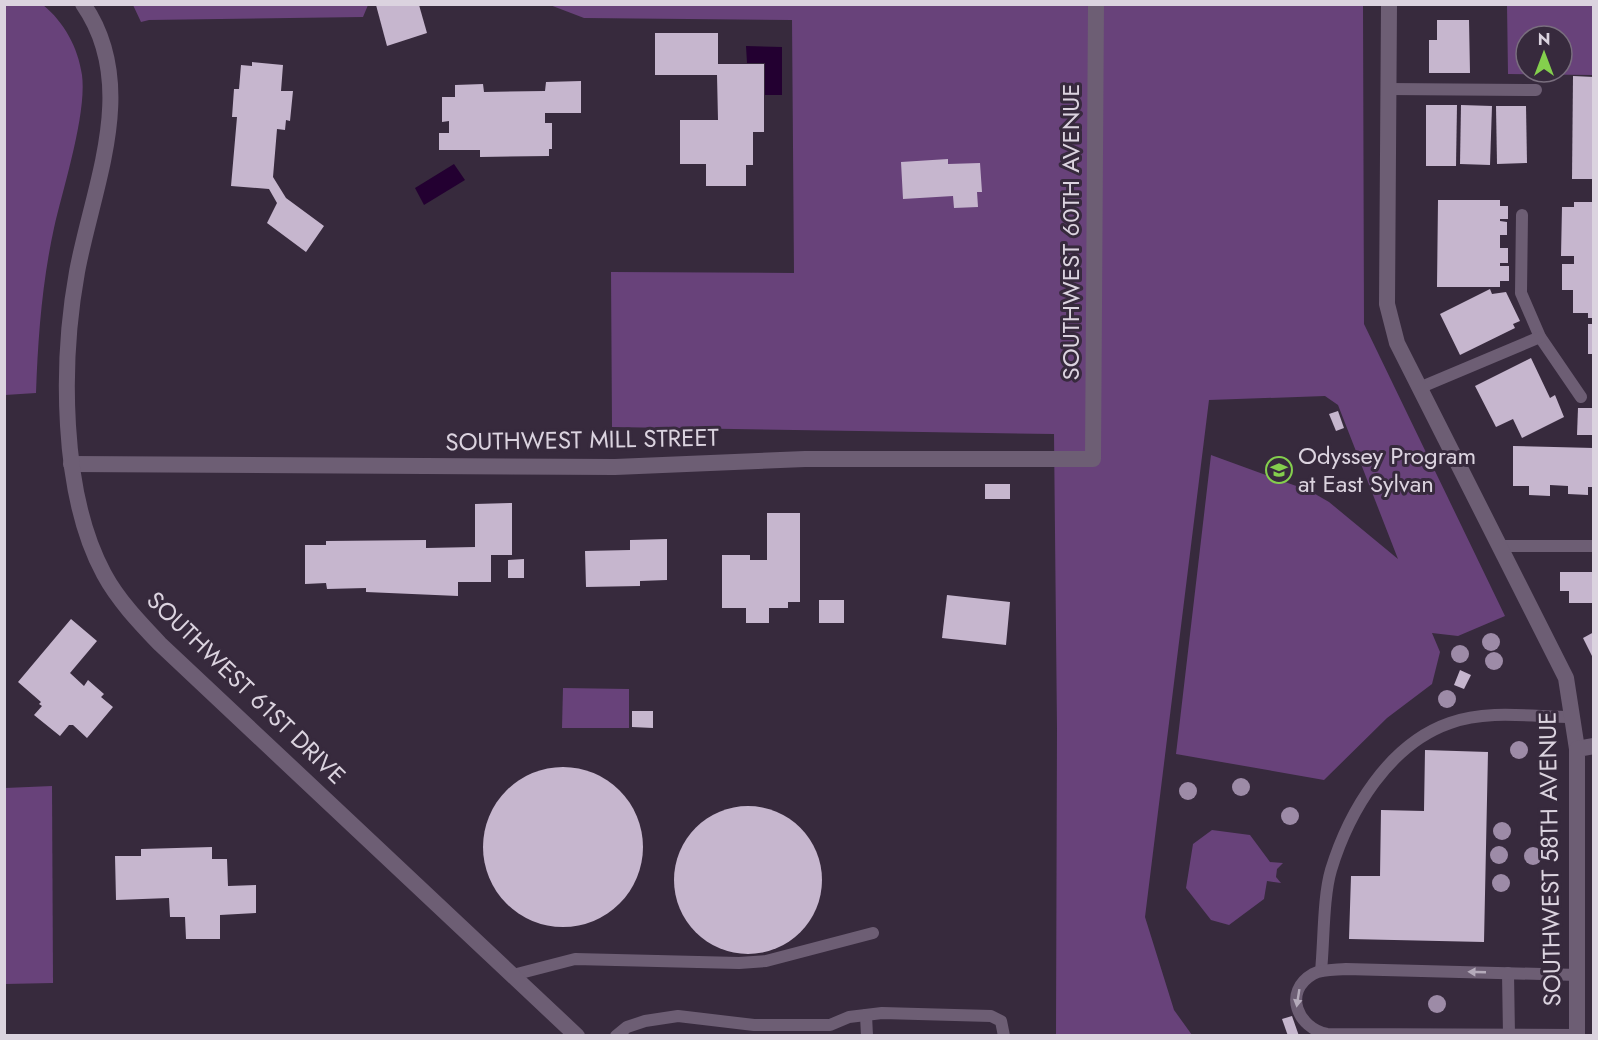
<svg xmlns="http://www.w3.org/2000/svg" width="1598" height="1040" font-family="Jost,sans-serif">
  <style>
    .green { fill: #68427a; fill-rule: evenodd }
    .water { fill: #230031 }
    .building { fill: #c6b6ce }
    .lines { fill: none; stroke-linecap: round; stroke-linejoin: round }
    .service { stroke: #6d5e74; stroke-width: 12 }
    .minor { stroke: #6d5e74; stroke-width: 16 }
    .tertiary { stroke: #6d5e74; stroke-width: 16 }
    .tree { fill: #9d8ba7 }
    .oneway { fill: #b4aaba }
    .labels { text-anchor: middle; stroke-width: 6; stroke-linejoin: round; paint-order: stroke }
    .street-label { font-size: 24px; fill: #dbd3df; stroke: #372a3d }
    .poi-label { font-size: 24px; fill: #dbd3df; stroke: #372a3d; text-anchor: start }
  </style>
  <rect width="100%" height="100%" fill="#372a3d"/>
  <g class="green">
    <path d="M5,4L43,5C64,22 78,47 82,75C87,114 63,188 54,228C42,283 38,337 36,393L5,395Z"/>
    <polygon points="133,5 368,5 363,17 149,20 141,22"/>
    <polygon points="550,5 1363,5 1364,324 1505,616 1458,636 1432,633 1440,652 1432,684 1387,718 1324,780 1176,754 1211,455 1310,491 1329,502 1398,559 1338,405 1325,396 1209,400 1145,917 1174,1010 1192,1035 1056,1035 1057,729 1054,434 612,427 611,272 794,273 792,20 584,18"/>
    <path d="M1507,5H1593V75L1508,74ZM1526,36H1562V72H1526Z"/>
    <polygon points="563,688 629,689 629,728 562,728"/>
    <polygon points="52,786 53,983 5,984 5,788"/>
    <polygon points="1212,830 1250,835 1270,862 1283,863 1277,869 1276,877 1281,883 1267,881 1264,899 1229,925 1211,920 1186,888 1193,844"/>
  </g>
  <g class="water">
    <polygon points="746,46 782,47 782,95 765,95 765,63 747,63"/>
    <polygon points="454,164 465,180 424,205 415,188"/>
  </g>
  <g class="building">
    <polygon points="376,5 419,5 427,33 387,46"/>
    <polygon points="1437,20 1469,20 1470,73 1429,73 1429,40 1437,40"/>
    <polygon points="655,33 718,33 718,64 764,64 764,132 753,132 753,165 746,165 746,186 706,186 706,164 680,164 680,120 718,120 717,75 655,75"/>
    <polygon points="252,62 283,65 281,91 293,91 290,121 286,120 285,130 277,129 273,177 286,198 324,226 306,252 267,223 277,203 269,189 231,186 237,117 232,117 234,89 239,89 241,65 252,66"/>
    <polygon points="1573,76 1594,77 1594,179 1572,179"/>
    <polygon points="581,81 581,113 545,113 545,123 552,123 552,149 549,149 549,156 480,157 480,150 439,150 439,133 449,133 449,121 442,122 442,97 455,97 455,85 483,84 484,92 545,91 546,82"/>
    <polygon points="1426,105 1457,105 1456,166 1426,166"/>
    <polygon points="1461,105 1492,106 1490,165 1460,164"/>
    <polygon points="1496,106 1526,106 1527,163 1497,164"/>
    <polygon points="948,159 948,164 980,163 982,192 977,192 978,207 954,208 953,196 903,199 901,162"/>
    <polygon points="1438,200 1500,200 1500,206 1508,206 1508,219 1500,219 1500,221 1507,222 1507,235 1500,235 1500,248 1508,248 1508,263 1500,263 1500,266 1509,266 1509,281 1500,281 1500,287 1437,287"/>
    <polygon points="1574,202 1594,202 1594,318 1588,318 1588,313 1573,313 1573,290 1562,290 1562,264 1574,264 1574,256 1561,256 1562,207 1574,207"/>
    <polygon points="1490,289 1492,294 1506,292 1520,321 1513,324 1515,328 1460,355 1440,314"/>
    <rect x="1588" y="324" width="6" height="30"/>
    <polygon points="1531,358 1550,398 1555,395 1564,417 1522,438 1513,419 1496,427 1475,386"/>
    <polygon points="1578,408 1594,408 1594,435 1577,435"/>
    <polygon points="1338,411 1344,428 1336,431 1329,414"/>
    <polygon points="1513,446 1594,448 1594,487 1588,487 1588,495 1568,494 1568,486 1550,485 1550,496 1529,495 1529,486 1513,486"/>
    <rect x="985" y="484" width="25" height="15"/>
    <polygon points="512,503 512,555 491,555 491,582 458,582 458,596 366,592 366,588 327,589 326,583 305,584 305,545 326,545 326,541 426,540 426,548 475,547 475,504"/>
    <polygon points="767,513 800,513 800,602 788,602 788,608 769,608 769,623 746,623 746,608 722,608 722,555 750,555 750,560 767,560"/>
    <polygon points="667,539 667,580 640,581 640,586 586,587 585,551 630,550 630,540"/>
    <polygon points="524,559 524,578 508,578 508,560"/>
    <polygon points="1560,572 1594,572 1594,603 1569,603 1569,591 1560,591"/>
    <polygon points="947,595 1010,602 1006,645 942,638"/>
    <rect x="819" y="600" width="25" height="23"/>
    <polygon points="71,619 97,641 70,673 84,686 88,680 104,694 101,697 113,707 87,738 73,725 69,725 60,736 34,715 42,706 39,704 41,702 18,682"/>
    <polygon points="1594,632 1594,660 1583,638"/>
    <polygon points="1460,670 1471,675 1464,689 1454,685"/>
    <polygon points="632,711 653,711 653,728 632,727"/>
    <polygon points="1425,750 1488,752 1484,942 1349,939 1351,876 1380,876 1381,810 1424,811"/>
    <circle cx="563" cy="847" r="80"/>
    <circle cx="748" cy="880" r="74"/>
    <polygon points="212,847 212,859 227,859 228,886 256,885 256,913 220,915 220,939 186,939 185,917 170,917 169,898 116,900 115,856 141,856 141,849"/>
    <polygon points="1292,1016 1299,1036 1288,1036 1282,1019"/>
  </g>
  <g class="lines">
    <g class="service">
      <polyline points="1388,89 1536,90"/>
      <polyline points="1522,215 1521,293 1540,337 1581,397"/>
      <polyline points="1419,388 1540,337"/>
      <polyline points="1500,546 1594,546"/>
      <path d="M1321,971C1324,942 1323,897 1331,870C1349,811 1389,744 1450,723C1488,709 1534,717 1573,717"/>
      <polyline points="1508,973 1509,1035"/>
      <polyline points="513,975 575,959 739,963 766,961 873,933"/>
      <polyline points="866,1015 867,1036"/>
      <path d="M1578,1035L1327,1034C1298,1028 1282,992 1313,974C1322,969 1335,970 1346,969L1578,975"/>
      <polyline points="616,1036 627,1027 645,1021 678,1016 754,1025 830,1025 849,1017 882,1013 991,1016 1001,1021 1004,1036"/>
    </g>
    <g class="minor">
      <polyline points="1389,4 1387,304 1397,343 1566,678 1577,749"/>
      <polyline points="71,464 615,467 805,459 1093,459 1096,4"/>
    </g>
    <g class="tertiary">
      <path d="M83,4C140,86 93,185 77,272C61,360 60,493 104,574C118,600 139,622 160,644L577,1036"/>
      <polyline points="1577,1036 1577,749 1594,746"/>
    </g>
  </g>
  <g class="tree">
    <circle cx="1491" cy="642" r="9"/>
    <circle cx="1460" cy="654" r="9"/>
    <circle cx="1494" cy="661" r="9"/>
    <circle cx="1447" cy="699" r="9"/>
    <circle cx="1519" cy="750" r="9"/>
    <circle cx="1241" cy="787" r="9"/>
    <circle cx="1188" cy="791" r="9"/>
    <circle cx="1290" cy="816" r="9"/>
    <circle cx="1502" cy="831" r="9"/>
    <circle cx="1499" cy="855" r="9"/>
    <circle cx="1533" cy="856" r="9"/>
    <circle cx="1501" cy="883" r="9"/>
    <circle cx="1437" cy="1004" r="9"/>
  </g>
  <defs><path id="oneway-solid" d="M-6-.8H1V-3.2L6.5 0L1 3.2V.8H-6Z" transform="scale(1.5)"/></defs>
  <g class="oneway">
    <use href="#oneway-solid" transform="translate(1477 972) rotate(-178)"/>
    <use href="#oneway-solid" transform="translate(1298 998) rotate(99)"/>
  </g>
  <defs>
    <symbol id="school-ring" viewBox="-11 -11 22 22"><circle r="9.5" fill="#372a3d" stroke="#84cf4d" stroke-width="1.5"/><path d="M0-5L7-2L0 1L-7-2ZM-4 1L0 2.5L4 1V4Q0 6-4 4Z" fill="#84cf4d"/></symbol>
  </defs>
  <g fill-rule="evenodd">
    <use href="#school-ring" x="1264" y="455" width="30" height="30"/>
  </g>
  <g class="labels">
    <g class="street-label">
      <text transform="translate(1071 232) rotate(-90)" y="8">SOUTHWEST 60TH AVENUE</text>
      <text transform="translate(582 440) rotate(-1)" y="8">SOUTHWEST MILL STREET</text>
      <text transform="translate(246 688) rotate(44)" y="8">SOUTHWEST 61ST DRIVE</text>
      <text transform="translate(1550 859) rotate(-91)" y="8">SOUTHWEST 58TH AVENUE</text>
    </g>
    <g class="poi-label">
      <text x="1298" y="464">Odyssey Program<tspan x="1298" dy="28">at East Sylvan</tspan></text>
    </g>
  </g>
  <rect width="1598" height="1040" fill="none" stroke="#dbd3df" stroke-width="12"/>
  <g transform="translate(1544 54)"><circle r="28" fill="#372a3d" stroke="#796e7e" stroke-width="1.5"/>
  <path d="M0-4.5L10 22L0 15L-10 22Z" fill="#84cf4d"/>
  <text y="-9" font-size="16" font-weight="bold" text-anchor="middle" fill="#dbd3df">N</text>
  </g>
</svg>
